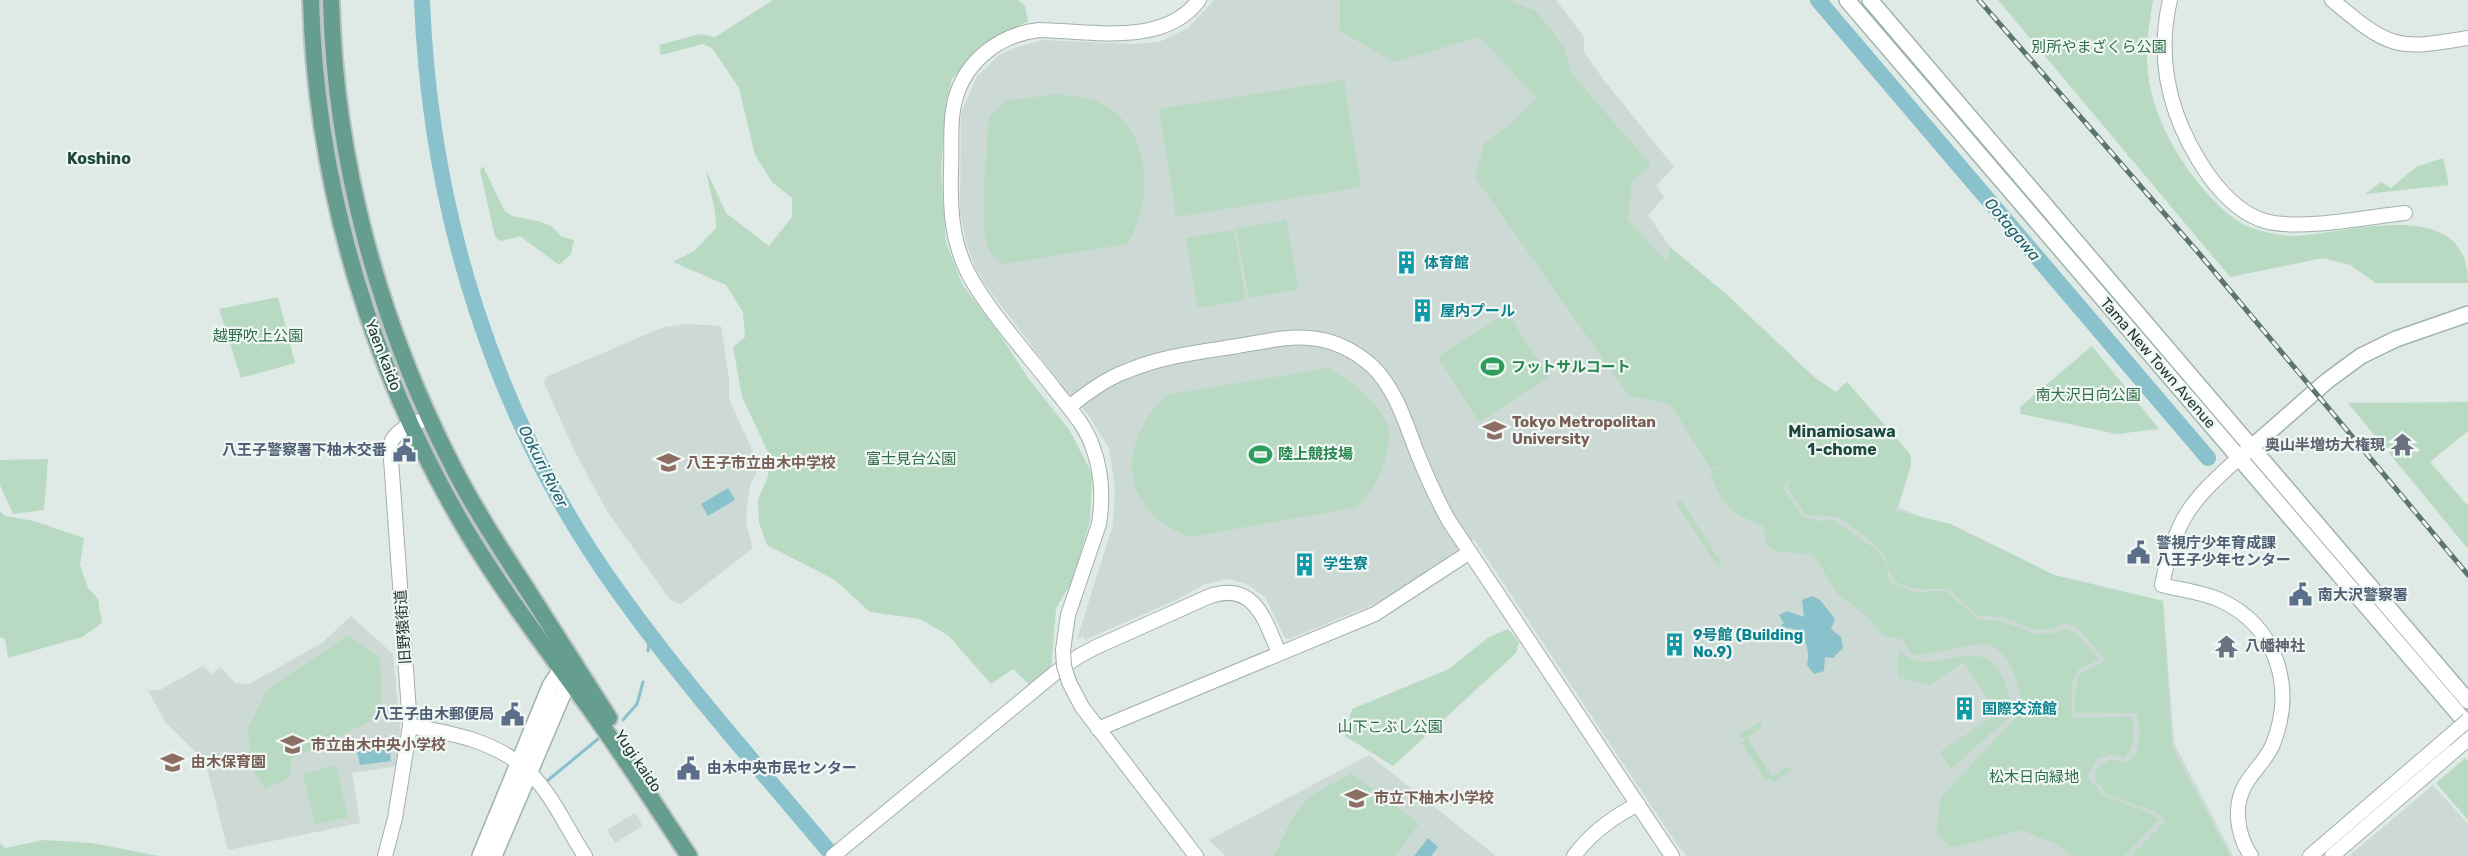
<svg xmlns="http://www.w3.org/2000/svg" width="2468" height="856" font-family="Rubik,'Noto Sans JP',sans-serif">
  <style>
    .built { fill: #cdd9d4 }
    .green { fill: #b8dac2 }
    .water { fill: #89c1cc }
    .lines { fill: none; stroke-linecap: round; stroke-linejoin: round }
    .stream { stroke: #89c1cc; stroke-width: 3 }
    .river { stroke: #89c1cc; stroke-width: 16 }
    .tertiary-casing { stroke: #a2b0ac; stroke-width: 16 }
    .secondary-casing { stroke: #9fb4ad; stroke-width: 18 }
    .primary-casing { stroke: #bcc3c2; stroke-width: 20 }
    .tertiary { stroke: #fff; stroke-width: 14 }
    .secondary { stroke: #fff; stroke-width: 15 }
    .primary { stroke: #659d8f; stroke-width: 16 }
    .rail-casing { stroke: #5b746e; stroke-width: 5 }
    .rail { stroke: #eff6f3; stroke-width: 3; stroke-dasharray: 9; stroke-linecap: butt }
    .tertiary-bridge-casing { stroke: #a2b0ac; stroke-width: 16; stroke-linecap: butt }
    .tertiary-bridge { stroke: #fff; stroke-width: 14 }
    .labels { text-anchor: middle; stroke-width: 4.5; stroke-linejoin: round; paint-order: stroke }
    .park-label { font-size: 15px; fill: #2e6d47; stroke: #eff6f3 }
    .culture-label { font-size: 15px; font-weight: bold; fill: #0d838f; stroke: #eff6f3; text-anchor: start }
    .street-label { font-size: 15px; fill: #213832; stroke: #eff6f3 }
    .leisure-label { font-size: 15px; font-weight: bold; fill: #27864d; stroke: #eff6f3; text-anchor: start }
    .education-label { font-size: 15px; font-weight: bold; fill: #785e54; stroke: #eff6f3; text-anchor: start }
    .worship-label { font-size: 15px; font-weight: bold; fill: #5b616d; stroke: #eff6f3; text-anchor: end }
    .service-label { font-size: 15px; font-weight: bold; fill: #4e5e75; stroke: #eff6f3; text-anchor: start }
    .neighbourhood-label { font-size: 16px; font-weight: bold; fill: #1e493f; stroke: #eff6f3 }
    .water-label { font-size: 16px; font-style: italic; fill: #1f6270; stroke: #eff6f3 }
  </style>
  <rect width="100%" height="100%" fill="#dfe9e5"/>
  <g class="built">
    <polygon points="1214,0 1556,0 1584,37 1584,52 1603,79 1674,167 1656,186 1664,197 1648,215 1670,247 1726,294 1815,378 1836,392 1847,382 1910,454 1911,464 1898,507 2054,575 2163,601 2174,743 2233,856 1687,856 1678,846 1474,539 1382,601 1289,639 1285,638 1265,597 1249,585 1229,579 1205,584 1176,600 1085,640 1083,636 1077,639 1113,525 1115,489 1109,448 1088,414 1063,387 987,287 976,269 967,246 960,212 961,113 977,77 999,55 1020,46 1044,40 1134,44 1159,42 1188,28"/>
    <polygon points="687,324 721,326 729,379 729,399 754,454 757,472 750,485 747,506 746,523 753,548 681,604 671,601 607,511 574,450 544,382 546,377 664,327"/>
    <polygon points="351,616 393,654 400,728 398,766 352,773 360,823 228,850 205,761 165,722 148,690 160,690 203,666 211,674 220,667 235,683 249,684 322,643"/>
    <polygon points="1369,755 1496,856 1226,856 1209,840"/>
    <polygon points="2433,785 2468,824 2468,856 2349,856"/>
    <polygon points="635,813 643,826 615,843 607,830"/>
  </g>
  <g class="green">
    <path d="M773,0H1018L1025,6L1028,21L980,47L952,79L946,102L941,171L946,242L962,284L998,332L1028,378L1070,431L1092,474L1090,521L1073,580L1056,608L1051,669L1030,685L1013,669L991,684L948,635L920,619L870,612L835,580L767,545L759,523L758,500L768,476L769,454L742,397L733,347L745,337L743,312L726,285L673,262L694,251L716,228C717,209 709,190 706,170L726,213L769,246L792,217V198L772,182L755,155L739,88L712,48L703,44L661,55L659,45L700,34L715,37Z"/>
    <path d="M1340,0H1508L1536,11L1564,47L1571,73L1651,165L1632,181L1628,220L1667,262L1670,247L1726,294L1815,378L1836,392L1847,382L1910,454L1911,464L1898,507L1892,510L1951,524L2054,575L2163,601L2172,747L2230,856H2130L2166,821L2155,812L2107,794L2095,780L2097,767L2111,759L2125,763L2136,754L2140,730L2136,713H2075C2076,701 2073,679 2084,671C2092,666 2099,666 2105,659L2076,626L2063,623C2032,640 2026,621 1998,617C1992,616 1985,616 1978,616L1948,588C1932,589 1901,593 1892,576C1886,567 1887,556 1878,547C1873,542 1843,520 1837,517C1832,516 1813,516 1805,514L1787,487L1793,475L1783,488L1802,516L1818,521L1833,520L1878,551L1886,564L1889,580C1916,597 1917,591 1946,591L1978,620L2000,621L2035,634L2055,633L2066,629L2075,632L2099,659L2079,669L2072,683V718L2132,717C2135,731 2135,748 2124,758L2113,754L2098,758L2087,776L2103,795L2150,813L2159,820L2124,856H2072L2054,843L2021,830L1952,848L1936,833L1941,797L2023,710C2019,688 2013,649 1985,644C1977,643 1931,653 1919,655L1912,654L1903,640L1883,635L1865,615L1837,593L1813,554L1777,552L1766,545L1764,526C1728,512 1724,509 1710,472L1722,466L1711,469L1670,404L1629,396L1475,177L1484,144L1511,123L1537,98L1479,37L1394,62L1340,31Z"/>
    <path d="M1998,0H2153C2151,15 2148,30 2147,45C2144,100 2170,149 2204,190C2220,208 2238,226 2262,231C2272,234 2284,236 2294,236C2347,234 2468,193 2468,283H2376L2350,265L2323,258L2230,277Z"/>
    <polygon points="1344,80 1361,187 1176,217 1159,109"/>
    <path d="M1055,94C1074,96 1092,97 1108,107C1152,135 1153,204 1127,244L1004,264C998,261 994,259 990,252C977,230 988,145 989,116L1005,101Z"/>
    <polygon points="2443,158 2449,185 2365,194 2381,182 2391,188 2416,167"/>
    <polygon points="483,166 504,210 512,216 538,221 551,226 562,237 574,240 571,254 559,265 520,236 501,241 495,237 480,170"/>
    <polygon points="1286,220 1299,289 1249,298 1236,229"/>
    <polygon points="1234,230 1246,300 1198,308 1186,238"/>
    <polygon points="278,297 295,363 241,378 219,309"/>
    <polygon points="1507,312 1549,377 1479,422 1438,357"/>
    <polygon points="2092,346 2159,429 2117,434 2021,414 2020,407"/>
    <path d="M1328,368C1348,378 1385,407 1389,431C1390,434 1388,441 1388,445C1385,470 1374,488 1357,507L1190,537C1119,510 1116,446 1166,395Z"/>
    <polygon points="2468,402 2468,431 2430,462 2468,506 2468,549 2348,403"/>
    <polygon points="48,459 44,510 13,514 0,485 0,460"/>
    <polygon points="1681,500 1722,564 1718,567 1676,503"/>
    <polygon points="0,511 5,516 34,521 84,538 80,565 88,588 98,599 102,623 82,637 8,658 5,639 0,637"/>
    <polygon points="1508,629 1519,642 1516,653 1393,766 1345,736 1352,709 1449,669 1489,637"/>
    <polygon points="348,635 380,658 382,716 291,759 290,777 265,789 252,769 248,728 266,691"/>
    <path d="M1900,652C1908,658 1916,662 1926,662C1947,662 1977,646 1995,665C2006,677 2009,698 2014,713L1951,769L1940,752L1997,714L1964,662L1930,685L1899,677L1897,662Z"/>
    <polygon points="1760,722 1762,727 1747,738 1772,776 1788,766 1791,771 1773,782 1770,778 1766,781 1741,743 1745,740 1744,737 1747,735 1741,738 1739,734"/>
    <polygon points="2465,758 2468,762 2468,820 2436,783"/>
    <polygon points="336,765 348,817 315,825 303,774"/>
    <polygon points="1351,773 1419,824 1395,856 1274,856 1292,819 1308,798"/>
    <polygon points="44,840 92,843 159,856 0,856 0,843 5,848"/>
  </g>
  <g class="water">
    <polygon points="728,488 735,500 708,516 701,504"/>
    <path d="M1812,596L1820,600L1835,619L1831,629L1841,637L1843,648L1833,658L1825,657L1824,671L1814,674L1807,665C1811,649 1803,625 1784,628L1781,625L1784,623L1779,615L1787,611L1804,617L1802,600Z"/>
    <polygon points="389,747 391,761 360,765 357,751"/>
    <polygon points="1428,838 1438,847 1431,856 1414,856"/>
  </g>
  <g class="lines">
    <g class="stream">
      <polyline points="648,651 650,634"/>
      <polyline points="623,720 637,704 643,682"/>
      <polyline points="547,781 598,739"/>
    </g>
    <g class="river">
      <path d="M422,0C430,212 495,422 620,594C685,685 761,770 833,856"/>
      <polyline points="1818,0 2208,458"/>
    </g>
    <defs>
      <g id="tertiary">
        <path d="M2170,0C2155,64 2172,123 2209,176C2223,195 2241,214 2265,221C2300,231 2367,217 2405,213"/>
        <path d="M2332,0C2388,47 2395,51 2468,38"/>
        <path d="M1069,407C1087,393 1105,379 1127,371C1162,356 1200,352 1238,346C1262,342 1286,336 1310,338C1333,340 1355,351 1372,366C1395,388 1405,421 1416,450C1426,475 1436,498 1449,521L1672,856"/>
        <path d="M2239,458C2189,502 2176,519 2162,585C2181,590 2202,592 2220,600C2278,627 2295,688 2273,744C2267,759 2255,769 2247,782C2232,804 2237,835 2251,856"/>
        <path d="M1063,650L1068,615L1099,524C1103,498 1102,472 1093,448C1086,426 1070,409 1056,391C1027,353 992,316 969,275C951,241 950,206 951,169C952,149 950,129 953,110C960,65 996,35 1039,30C1091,31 1164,47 1199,0"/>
        <polyline points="1069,682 1082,707 1196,856"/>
        <path d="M410,726C452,733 497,741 529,772C552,794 567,829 585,856"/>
        <polyline points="1098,729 1375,614 1470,552"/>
        <path d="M385,856L395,818L410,726L390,445C396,428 413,424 429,418"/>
        <path d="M833,856L1055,673L1079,656L1096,647L1210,596C1255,581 1265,621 1279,653"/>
        <path d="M1574,856C1590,834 1613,817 1638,804"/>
        <polyline points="2310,856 2445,740"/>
        <polyline points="2332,856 2468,739"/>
      </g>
      <g id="secondary">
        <polyline points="1847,0 2468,725"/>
        <polyline points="1870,0 2468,701"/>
        <polyline points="2245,453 2327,381 2361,356 2396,339 2468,314"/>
        <path d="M480,856L550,686C557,675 561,666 575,666L494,856"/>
      </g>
      <g id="primary">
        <path d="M311,0C316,189 374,379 472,540C509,600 552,656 593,713C626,759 657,808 689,856"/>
        <path d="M331,0C335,162 379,323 453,467C475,510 502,551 528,591C555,634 582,676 609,718"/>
      </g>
    </defs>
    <use href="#tertiary" class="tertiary-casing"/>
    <use href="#secondary" class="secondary-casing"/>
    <use href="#primary" class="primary-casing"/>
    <use href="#tertiary" class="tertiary"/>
    <use href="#secondary" class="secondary"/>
    <use href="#primary" class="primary"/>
    <defs>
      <polyline id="rail" points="1979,0 2202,257 2468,575"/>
    </defs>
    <use href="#rail" class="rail-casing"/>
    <use href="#rail" class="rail"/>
    <defs>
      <g id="tertiary-bridge">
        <polyline points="1063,650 1064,666 1069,682"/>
        <polyline points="2445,740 2468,720"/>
      </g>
    </defs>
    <use href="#tertiary-bridge" class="tertiary-bridge-casing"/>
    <use href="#tertiary-bridge" class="tertiary-bridge"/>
  </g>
  <defs>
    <symbol id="building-bare" viewBox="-9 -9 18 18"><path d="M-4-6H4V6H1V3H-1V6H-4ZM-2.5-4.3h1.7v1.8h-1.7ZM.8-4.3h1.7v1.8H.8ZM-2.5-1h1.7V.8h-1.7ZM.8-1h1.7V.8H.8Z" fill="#0f9aa8" stroke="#eff6f3" stroke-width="2.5" paint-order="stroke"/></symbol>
    <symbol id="stadium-bare" viewBox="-9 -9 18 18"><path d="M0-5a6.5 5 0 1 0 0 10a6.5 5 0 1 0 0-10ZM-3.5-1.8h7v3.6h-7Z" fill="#2e9e5b" stroke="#eff6f3" stroke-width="2.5" paint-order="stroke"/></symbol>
    <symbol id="university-bare" viewBox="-9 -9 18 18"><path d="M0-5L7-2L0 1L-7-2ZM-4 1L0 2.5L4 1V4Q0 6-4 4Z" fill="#8d6e63" stroke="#eff6f3" stroke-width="2.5" paint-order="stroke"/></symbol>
    <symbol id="temple-bare" viewBox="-9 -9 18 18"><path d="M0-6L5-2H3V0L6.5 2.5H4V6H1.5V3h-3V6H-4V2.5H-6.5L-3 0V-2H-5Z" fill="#6b7280" stroke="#eff6f3" stroke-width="2.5" paint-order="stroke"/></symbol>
    <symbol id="civic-bare" viewBox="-9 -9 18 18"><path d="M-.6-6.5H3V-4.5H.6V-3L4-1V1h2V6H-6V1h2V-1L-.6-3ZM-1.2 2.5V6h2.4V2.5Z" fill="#5c6f8a" stroke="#eff6f3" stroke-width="2.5" paint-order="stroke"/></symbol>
    <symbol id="school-bare" viewBox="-9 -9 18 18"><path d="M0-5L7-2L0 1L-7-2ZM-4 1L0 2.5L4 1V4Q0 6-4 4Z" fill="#8d6e63" stroke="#eff6f3" stroke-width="2.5" paint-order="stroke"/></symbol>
  </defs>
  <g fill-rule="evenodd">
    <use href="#building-bare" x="1390" y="246" width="33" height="33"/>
    <use href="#building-bare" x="1406" y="294" width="33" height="33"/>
    <use href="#stadium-bare" x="1476" y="350" width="33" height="33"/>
    <use href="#university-bare" x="1478" y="414" width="33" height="33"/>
    <use href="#temple-bare" x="2386" y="428" width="33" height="33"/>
    <use href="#civic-bare" x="388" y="434" width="33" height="33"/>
    <use href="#stadium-bare" x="1244" y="438" width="33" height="33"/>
    <use href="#school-bare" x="652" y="446" width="33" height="33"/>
    <use href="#civic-bare" x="2122" y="536" width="33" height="33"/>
    <use href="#building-bare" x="1288" y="548" width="33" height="33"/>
    <use href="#civic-bare" x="2284" y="578" width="33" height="33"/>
    <use href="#building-bare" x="1658" y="628" width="33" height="33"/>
    <use href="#temple-bare" x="2210" y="630" width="33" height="33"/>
    <use href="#building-bare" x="1948" y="692" width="33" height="33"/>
    <use href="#civic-bare" x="496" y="698" width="33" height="33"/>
    <use href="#school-bare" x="276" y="728" width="33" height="33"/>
    <use href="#school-bare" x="156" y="746" width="33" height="33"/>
    <use href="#civic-bare" x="672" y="752" width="33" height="33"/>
    <use href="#school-bare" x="1340" y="782" width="33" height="33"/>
  </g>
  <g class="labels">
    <g class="park-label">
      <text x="2099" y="52">別所やまざくら公園</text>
      <text x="258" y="341">越野吹上公園</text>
      <text x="2088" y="400">南大沢日向公園</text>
      <text x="911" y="464">富士見台公園</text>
      <text x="1390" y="732">山下こぶし公園</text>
      <text x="2034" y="782">松木日向緑地</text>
    </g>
    <g class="culture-label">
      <text x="1424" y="268">体育館</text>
      <text x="1440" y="316">屋内プール</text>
      <text x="1323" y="569">学生寮</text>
      <text x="1693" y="640">9号館 (Building<tspan x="1693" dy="17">No.9)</tspan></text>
      <text x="1982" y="714">国際交流館</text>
    </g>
    <g class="street-label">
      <text transform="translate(383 355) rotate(69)" y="5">Yaen kaido</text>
      <text transform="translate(2158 363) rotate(49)" y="5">Tama New Town Avenue</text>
      <text transform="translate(403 627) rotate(-94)" y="5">旧野猿街道</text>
      <text transform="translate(638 761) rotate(56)" y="5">Yugi kaido</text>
    </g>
    <g class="leisure-label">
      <text x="1511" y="372">フットサルコート</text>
      <text x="1278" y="459">陸上競技場</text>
    </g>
    <g class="education-label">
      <text x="1512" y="427">Tokyo Metropolitan<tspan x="1512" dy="17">University</tspan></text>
      <text x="686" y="468">八王子市立由木中学校</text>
      <text x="311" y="750">市立由木中央小学校</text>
      <text x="191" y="767">由木保育園</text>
      <text x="1374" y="803">市立下柚木小学校</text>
    </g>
    <g class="worship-label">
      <text x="2385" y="450">奥山半増坊大権現</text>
      <text x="2245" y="651" text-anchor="start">八幡神社</text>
    </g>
    <g class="service-label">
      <text x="387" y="455" text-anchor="end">八王子警察署下柚木交番</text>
      <text x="2156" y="548">警視庁少年育成課<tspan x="2156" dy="17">八王子少年センター</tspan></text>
      <text x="2318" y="600">南大沢警察署</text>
      <text x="494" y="719" text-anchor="end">八王子由木郵便局</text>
      <text x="707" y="773">由木中央市民センター</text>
    </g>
    <g class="neighbourhood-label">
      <text x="99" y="164">Koshino</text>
      <text x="1842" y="437">Minamiosawa<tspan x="1842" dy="18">1-chome</tspan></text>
    </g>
    <g class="water-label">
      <text transform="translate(2013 229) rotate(50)" y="6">Ootagawa</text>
      <text transform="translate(544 466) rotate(63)" y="6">Ookuri River</text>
    </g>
  </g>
</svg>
